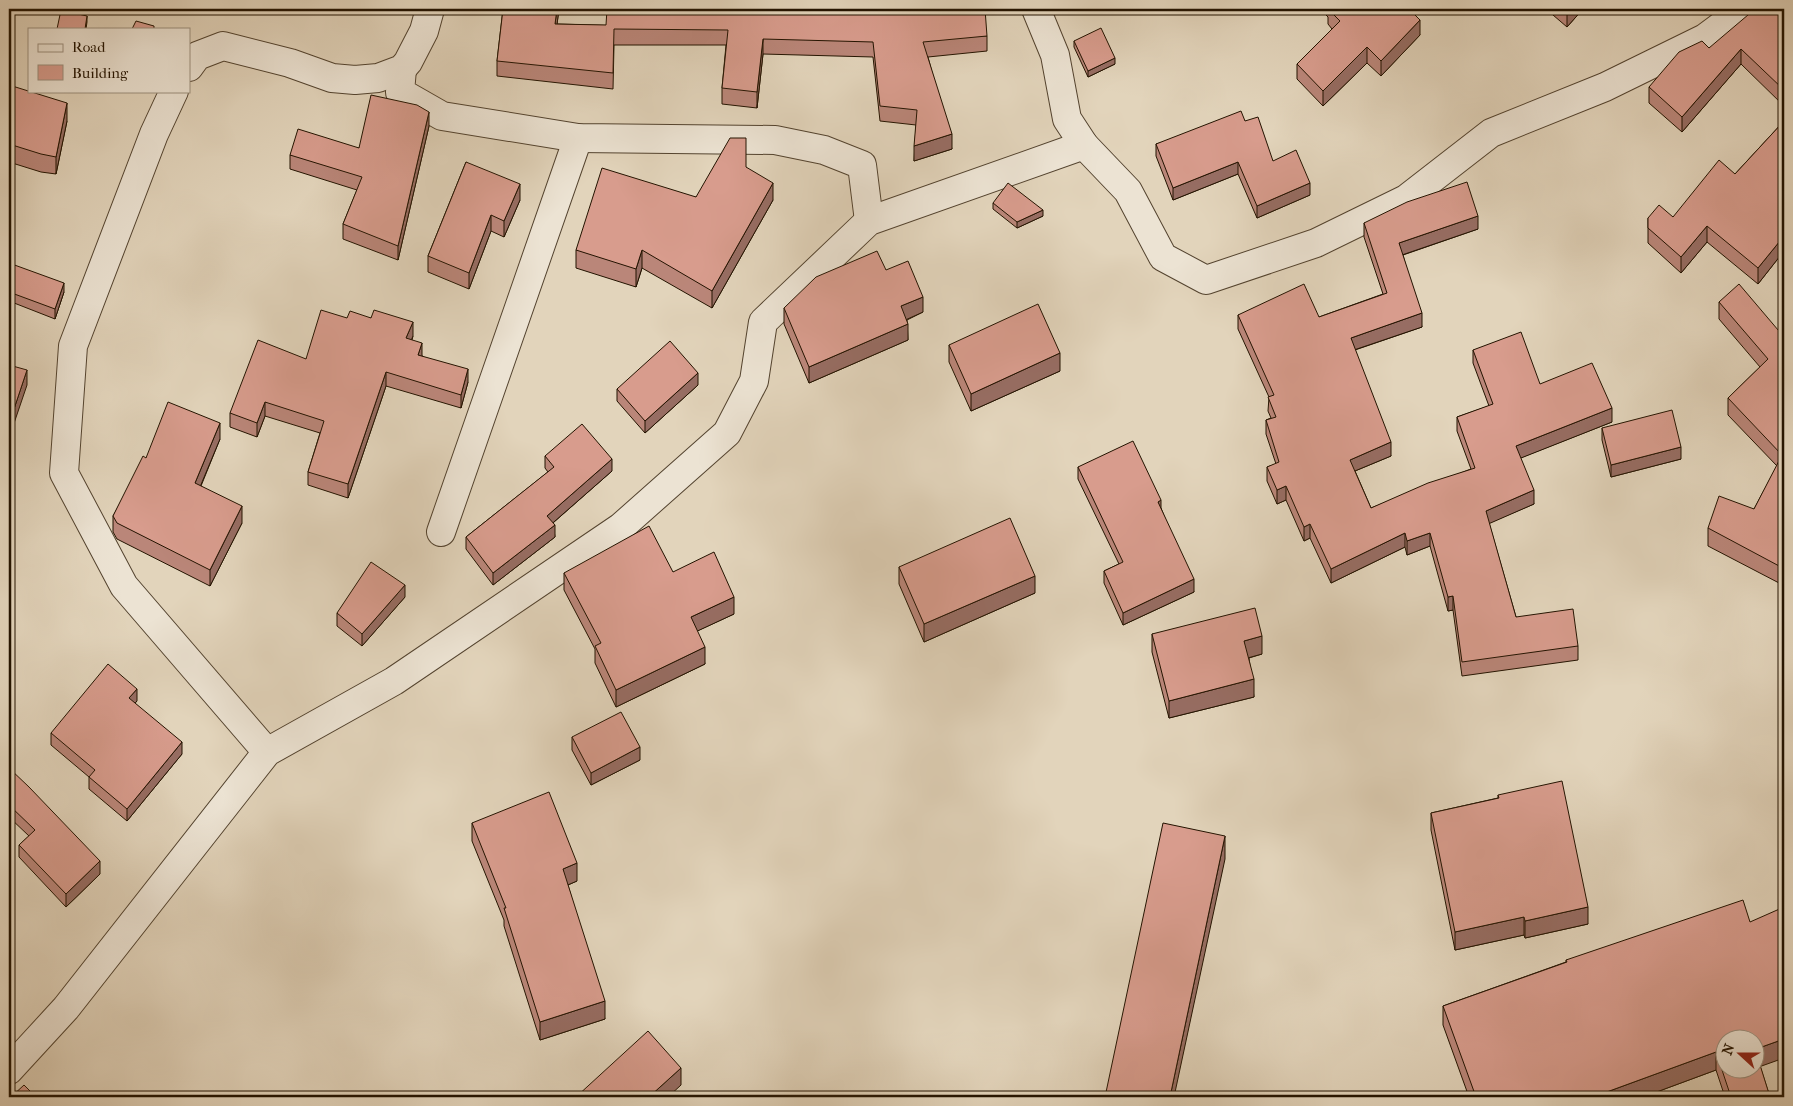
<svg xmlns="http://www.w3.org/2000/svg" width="1793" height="1106" font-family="'IM FELL French Canon',serif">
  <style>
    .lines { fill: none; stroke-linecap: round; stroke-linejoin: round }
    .minor-casing { stroke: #53432f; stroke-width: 30 }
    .minor { stroke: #ece3d3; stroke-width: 28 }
    .wall { fill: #ba8679; stroke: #231300 }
    .shaded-wall { fill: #976d63; stroke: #231300 }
    .building { fill: #d89c8d; stroke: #231300 }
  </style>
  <rect width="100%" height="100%" fill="#e2d4bb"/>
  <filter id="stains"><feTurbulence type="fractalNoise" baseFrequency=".004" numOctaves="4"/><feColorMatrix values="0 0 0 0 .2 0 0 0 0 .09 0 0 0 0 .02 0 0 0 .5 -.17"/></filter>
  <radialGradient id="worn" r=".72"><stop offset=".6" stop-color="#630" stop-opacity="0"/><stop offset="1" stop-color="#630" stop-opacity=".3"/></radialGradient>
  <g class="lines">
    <defs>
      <g id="minor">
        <polyline points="1036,9 1055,55 1067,119 1084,145 1128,191 1163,257 1206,280 1316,243 1406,199 1491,133 1605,87 1705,38 1744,9"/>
        <polyline points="189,67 197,56 223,46 290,63 332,78 355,80 378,78 402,69 408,62 424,31 430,9"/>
        <polyline points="402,69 400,92 442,116 578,138 775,140 824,150 862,165 869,221"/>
        <polyline points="174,91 154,134 73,346 64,473 124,586 267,752"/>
        <polyline points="441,532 578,138"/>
        <polyline points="9,1070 66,1008 267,752 394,681 621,527 727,433 754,381 763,322 869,221 1084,145"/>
      </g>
    </defs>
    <use href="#minor" class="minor-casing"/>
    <use href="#minor" class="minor"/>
  </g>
  <g class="wall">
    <polygon points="503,9 559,9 557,24 987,36 987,51 928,57 952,149 914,161 916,125 880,121 873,57 763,54 757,108 722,104 722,88 726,45 614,45 613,89 497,76 497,61"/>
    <polygon points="1320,9 1409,9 1420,35 1381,76 1367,63 1323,106 1297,79 1297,64 1332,29 1328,24 1328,17"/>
    <polygon points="1546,9 1583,9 1567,27"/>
    <polygon points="1784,17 1784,106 1741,64 1682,132 1649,103 1649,87 1709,48"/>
    <polygon points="1074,41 1115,64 1088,77 1074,47"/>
    <polygon points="9,85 67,121 56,174 41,172 9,162"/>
    <polygon points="1245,121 1273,161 1310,195 1257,218 1238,174 1173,200 1156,156 1156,144"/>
    <polygon points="1784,121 1784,251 1758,284 1707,242 1681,273 1648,243 1648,218 1673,217 1735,174"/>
    <polygon points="429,126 398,260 343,239 343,224 357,190 290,169 290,155 359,148"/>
    <polygon points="466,162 520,200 504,237 491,231 469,289 428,272 428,256"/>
    <polygon points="746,167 773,200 712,308 642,268 636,287 576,268 576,250 696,197"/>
    <polygon points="993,203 1043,216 1017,228 993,209"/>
    <polygon points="1364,223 1478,229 1403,255 1422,327 1355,350 1391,456 1355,471 1371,508 1471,469 1457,431 1457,417 1489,406 1473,363 1473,350 1612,422 1520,458 1534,504 1489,523 1516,617 1578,646 1578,660 1462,676 1453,610 1448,611 1430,546 1407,555 1405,547 1331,583 1310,538 1304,541 1286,500 1277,504 1267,481 1267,467 1276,464 1266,434 1266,420 1271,418 1268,411 1269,397 1238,329 1238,315 1319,317 1383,294 1364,237"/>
    <polygon points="9,263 64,292 55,319 9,301"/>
    <polygon points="886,270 923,312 907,320 908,340 809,383 784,324 784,308"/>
    <polygon points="1719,302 1784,337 1781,584 1708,546 1708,528 1754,509 1777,466 1728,415 1728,398 1760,367 1719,319"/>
    <polygon points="347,318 371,318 413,336 412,340 422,356 468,382 461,408 386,386 348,498 308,485 308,472 320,433 265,416 257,437 230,427 230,413 306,359"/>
    <polygon points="949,345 1060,371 971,411 949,362"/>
    <polygon points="698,385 645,433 617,401 617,389"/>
    <polygon points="1602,428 1681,459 1611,477 1602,440"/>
    <polygon points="220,439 201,486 242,523 210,586 117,539 113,532 113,516 146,458"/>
    <polygon points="545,456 612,471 553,523 555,537 493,585 466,549 466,537 548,472 545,468"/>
    <polygon points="1078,467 1161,508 1194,592 1123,625 1104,583 1104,571 1119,564 1078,479"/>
    <polygon points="899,567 1035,593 924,642 899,584"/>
    <polygon points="673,572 734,614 697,631 705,664 616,707 595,663 595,649 564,590 564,573"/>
    <polygon points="405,597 362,646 337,626 337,613"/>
    <polygon points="1152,634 1262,654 1249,658 1254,697 1169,718 1152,652"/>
    <polygon points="137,701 135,703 182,754 127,821 89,789 89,777 51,745 51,733"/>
    <polygon points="572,737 640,760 591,785 572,750"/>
    <polygon points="9,768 100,874 66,907 19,857 19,845 29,836 9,817"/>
    <polygon points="1498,795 1588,924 1525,938 1524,935 1455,950 1431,830 1431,813 1498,798"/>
    <polygon points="472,823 577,881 568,885 605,1019 540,1040 504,926 504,920 472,841"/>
    <polygon points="1566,960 1760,1066 1770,1097 1725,1097 1716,1070 1643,1097 1469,1097 1443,1025 1443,1006 1566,962"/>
  </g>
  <g class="shaded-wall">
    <polygon points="557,9 559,9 555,40 555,24"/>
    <polygon points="1569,9 1583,9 1567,27 1567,11"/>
    <polygon points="87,16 87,22 86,29 85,29"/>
    <polygon points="1420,20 1420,35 1381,76 1381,61"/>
    <polygon points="763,39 763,54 757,108 757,92"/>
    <polygon points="1367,47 1367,63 1323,106 1323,91"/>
    <polygon points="1741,49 1741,64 1682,132 1682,117"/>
    <polygon points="1115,58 1115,64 1088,77 1088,71"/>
    <polygon points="67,103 67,121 56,174 56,157"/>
    <polygon points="429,112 429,126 398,260 398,246"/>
    <polygon points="952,134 952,149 914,161 914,146"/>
    <polygon points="1238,162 1238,174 1173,200 1173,188"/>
    <polygon points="773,183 773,200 712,308 712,291"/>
    <polygon points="1310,183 1310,195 1257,218 1257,206"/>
    <polygon points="520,184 520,200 504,237 504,221"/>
    <polygon points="1043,210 1043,216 1017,228 1017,222"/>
    <polygon points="491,215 491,231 469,289 469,273"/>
    <polygon points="1478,216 1478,229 1399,256 1399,243"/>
    <polygon points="1707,226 1707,242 1681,273 1681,257"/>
    <polygon points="1784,236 1784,251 1758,284 1758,268"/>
    <polygon points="642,250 642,268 636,287 636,269"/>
    <polygon points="64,283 64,292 55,319 55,309"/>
    <polygon points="923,297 923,312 901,322 901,306"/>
    <polygon points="1422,313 1422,327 1351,351 1351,338"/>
    <polygon points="413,322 413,336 406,352 406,338"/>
    <polygon points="908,324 908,340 809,383 809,367"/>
    <polygon points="422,343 422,357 418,355"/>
    <polygon points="1060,353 1060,371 971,411 971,394"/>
    <polygon points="468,369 468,382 461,408 461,395"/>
    <polygon points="27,370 27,385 9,438 9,424"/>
    <polygon points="386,372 386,386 348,498 348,484"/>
    <polygon points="698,373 698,385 645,433 645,421"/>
    <polygon points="265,402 265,416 257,437 257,423"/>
    <polygon points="1612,408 1612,422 1516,460 1516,446"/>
    <polygon points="220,423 220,439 195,499 195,483"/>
    <polygon points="1391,442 1391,456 1350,473 1350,460"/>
    <polygon points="1681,447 1681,459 1611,477 1611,465"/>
    <polygon points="612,459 612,471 547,528 547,516"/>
    <polygon points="1286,486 1286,500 1277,504 1277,490"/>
    <polygon points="1534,490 1534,504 1486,525 1486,511"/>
    <polygon points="1161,500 1161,513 1158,502"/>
    <polygon points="242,506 242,523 210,586 210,570"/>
    <polygon points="1310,524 1310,538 1304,541 1304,527"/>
    <polygon points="555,525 555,537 493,585 493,573"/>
    <polygon points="1405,533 1405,547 1331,583 1331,569"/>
    <polygon points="1430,533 1430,546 1407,555 1407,541"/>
    <polygon points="1784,561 1784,578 1781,584 1781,567"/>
    <polygon points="1035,576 1035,593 924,642 924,624"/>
    <polygon points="1194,579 1194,592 1123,625 1123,613"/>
    <polygon points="405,585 405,597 362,646 362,634"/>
    <polygon points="1453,596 1453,610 1448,611 1448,597"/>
    <polygon points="734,597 734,614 691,634 691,617"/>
    <polygon points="1262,636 1262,654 1244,659 1244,641"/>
    <polygon points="705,647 705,664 616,707 616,690"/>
    <polygon points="1254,679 1254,697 1169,718 1169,701"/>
    <polygon points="137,689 137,701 129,710 129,698"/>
    <polygon points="182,742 182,754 127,821 127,809"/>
    <polygon points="640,747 640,760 591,785 591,773"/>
    <polygon points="1225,836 1225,859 1174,1097 1170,1097"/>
    <polygon points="100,861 100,874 66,907 66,894"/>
    <polygon points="577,863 577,881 563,887 563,869"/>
    <polygon points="1588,907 1588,924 1525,938 1525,921"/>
    <polygon points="1524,917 1524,935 1455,950 1455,932"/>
    <polygon points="605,1001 605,1019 540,1040 540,1022"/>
    <polygon points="1784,1039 1784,1058 1756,1068 1756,1049"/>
    <polygon points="1716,1052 1716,1070 1643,1097 1593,1097"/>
    <polygon points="681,1068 681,1085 668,1097 649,1097"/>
  </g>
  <g class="building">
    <polygon points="503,9 557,9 555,24 606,25 607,9 985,9 987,36 923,42 952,134 914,146 917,110 880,106 873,42 763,39 757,92 722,88 728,30 614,29 613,73 497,61"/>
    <polygon points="1328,9 1409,9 1420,20 1381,61 1367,47 1323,91 1297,64 1340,21"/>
    <polygon points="1755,9 1778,9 1784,17 1784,90 1741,49 1682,117 1649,87 1679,52 1702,41 1709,48"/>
    <polygon points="61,10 87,16 85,29 57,29"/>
    <polygon points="136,21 154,26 154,29 132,29"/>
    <polygon points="1101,28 1115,58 1088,71 1074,41"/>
    <polygon points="9,85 67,103 56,157 41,154 9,144"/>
    <polygon points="371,95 417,105 429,112 398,246 343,224 362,177 290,155 298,129 359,148"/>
    <polygon points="1241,111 1245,121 1258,117 1273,161 1296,150 1310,183 1257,206 1238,162 1173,188 1156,144"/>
    <polygon points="1784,121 1784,236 1758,268 1707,226 1681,257 1648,228 1648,218 1659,205 1673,217 1719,160 1735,174"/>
    <polygon points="730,138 746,138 746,167 773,183 712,291 642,250 636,269 576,250 602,168 696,197"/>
    <polygon points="466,162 520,184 504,221 491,215 469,273 428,256"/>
    <polygon points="1467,182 1478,216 1399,243 1422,313 1351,338 1391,442 1350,460 1371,508 1428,483 1475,468 1457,417 1493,404 1473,350 1521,332 1540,384 1592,363 1612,408 1516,446 1534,490 1486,511 1516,617 1573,609 1578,646 1462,662 1453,596 1448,597 1430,533 1407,541 1405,533 1331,569 1310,524 1304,527 1286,486 1277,490 1267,467 1279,462 1266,420 1276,417 1268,397 1274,395 1238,315 1304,284 1319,317 1387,293 1364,223 1407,202"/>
    <polygon points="1008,183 1043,210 1017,222 993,203"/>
    <polygon points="877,251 886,270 908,261 923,297 901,306 908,324 809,367 784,308 816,277"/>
    <polygon points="9,263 64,283 55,309 9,292"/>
    <polygon points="1739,284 1784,337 1784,561 1781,567 1708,528 1719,496 1754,509 1782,455 1728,398 1768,359 1719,302"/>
    <polygon points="1038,304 1060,353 971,394 949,345"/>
    <polygon points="321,310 347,318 350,311 371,318 374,310 413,322 406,338 422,343 418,355 468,369 461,395 386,372 348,484 308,472 324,421 265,402 257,423 230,413 258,340 306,359"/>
    <polygon points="670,341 698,373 645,421 617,389"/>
    <polygon points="9,365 27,370 9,424"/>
    <polygon points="168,402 220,423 195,483 242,506 210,570 117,523 113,516 143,456 146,458"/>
    <polygon points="1672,410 1681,447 1611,465 1602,428"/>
    <polygon points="582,424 612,459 547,516 555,525 493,573 466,537 554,467 545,456"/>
    <polygon points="1133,441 1161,500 1158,502 1194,579 1123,613 1104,571 1123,562 1078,467"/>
    <polygon points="1010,518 1035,576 924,624 899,567"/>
    <polygon points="649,526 673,572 714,552 734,597 691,617 705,647 616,690 595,646 601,643 564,573"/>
    <polygon points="371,562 405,585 362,634 337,613"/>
    <polygon points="1255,608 1262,636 1244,641 1254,679 1169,701 1152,634"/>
    <polygon points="108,664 137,689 129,698 182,742 127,809 89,777 95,770 51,733"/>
    <polygon points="621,712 640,747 591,773 572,737"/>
    <polygon points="9,768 29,787 100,861 66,894 19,845 35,830 9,805"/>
    <polygon points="1562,781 1588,907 1525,921 1524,917 1455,932 1431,813 1499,798 1498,795"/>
    <polygon points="549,792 577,863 563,869 605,1001 540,1022 504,908 506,908 472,823"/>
    <polygon points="1163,823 1225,836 1170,1097 1105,1097"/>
    <polygon points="1743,900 1750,922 1784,907 1784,1039 1756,1049 1756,1038 1726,1038 1726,1068 1756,1068 1756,1052 1770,1097 1731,1097 1716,1052 1593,1097 1476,1097 1443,1006 1567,962 1566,960"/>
    <polygon points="648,1031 681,1068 649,1097 576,1097"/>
    <polygon points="24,1085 36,1097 11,1097"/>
  </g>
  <rect width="1793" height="1106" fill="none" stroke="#e2d4bb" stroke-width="30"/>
  <rect x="10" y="10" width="1773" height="1086" fill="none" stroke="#231300" stroke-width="2.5"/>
  <rect x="15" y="15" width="1763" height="1076" fill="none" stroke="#231300"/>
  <rect x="28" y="28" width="162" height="65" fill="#ece3d3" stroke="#9c907f"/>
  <rect x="38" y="44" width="25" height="8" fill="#ece3d3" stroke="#9c907f"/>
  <text x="72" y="52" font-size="15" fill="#231300">Road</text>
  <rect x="38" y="65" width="25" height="15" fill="#d89c8d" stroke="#9c907f"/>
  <text x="72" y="78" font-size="15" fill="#231300">Building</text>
  <g transform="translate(1740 1054) rotate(291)"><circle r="24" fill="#ece3d3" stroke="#9c907f"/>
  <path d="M0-4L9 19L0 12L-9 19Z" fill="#8f2418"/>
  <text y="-8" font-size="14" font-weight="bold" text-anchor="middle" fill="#231300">N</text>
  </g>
  <rect width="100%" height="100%" filter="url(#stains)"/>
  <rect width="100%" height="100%" fill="url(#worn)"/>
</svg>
